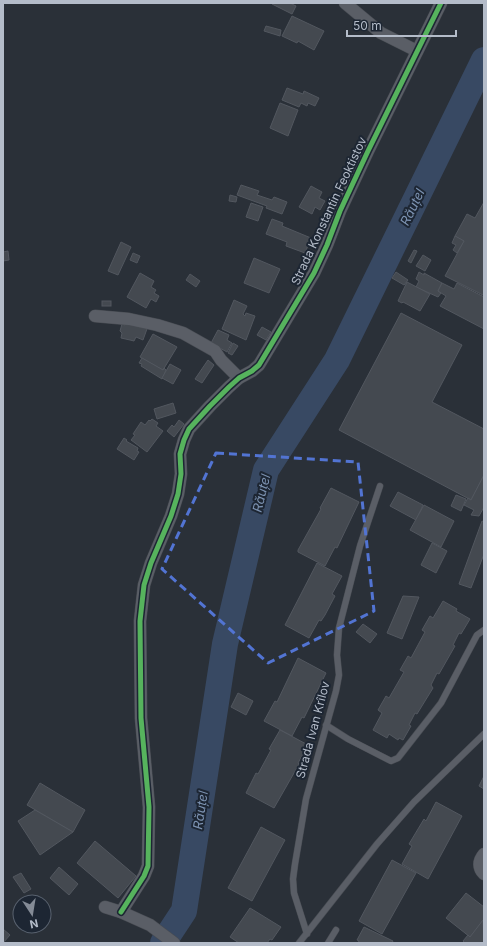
<svg xmlns="http://www.w3.org/2000/svg" width="487" height="946" font-family="Inter,sans-serif">
  <style>
    .lines { fill: none; stroke-linecap: round; stroke-linejoin: round }
    .river { stroke: #384963; stroke-width: 26 }
    .building { fill: #444950; stroke: #52575f }
    .service-casing { stroke: #484c53; stroke-width: 7 }
    .minor-casing { stroke: #484c53; stroke-width: 13 }
    .service { stroke: #5a5e66; stroke-width: 6 }
    .minor { stroke: #5a5e66; stroke-width: 12 }
    .cycleway-casing { stroke: #1d2633; stroke-width: 8 }
    .cycleway { stroke: #56b35d; stroke-width: 5 }
    .marked { fill: none; stroke: #5274d3; stroke-width: 3; stroke-dasharray: 8 5; stroke-linejoin: round }
    .labels { text-anchor: middle; stroke-width: 4; stroke-linejoin: round; paint-order: stroke }
    .street-label { font-size: 12px; fill: #b4bcc9; stroke: #1d2633 }
    .water-label { font-size: 13px; font-style: italic; fill: #7c92b1; stroke: #1d2633 }
  </style>
  <rect width="100%" height="100%" fill="#2a3038"/>
  <g class="lines">
    <polyline class="river" points="163,943 184,911 225,644 266,470 337,360 484,60"/>
  </g>
  <g class="building">
    <polygon points="273,3 290,3 296,6 292,14 272,4"/>
    <polygon points="292,16 324,31 314,50 298,41 297,43 282,36"/>
    <polygon points="266,26 281,30 280,36 264,31"/>
    <polygon points="287,88 303,94 304,91 319,98 315,106 308,103 307,106 301,103 299,107 282,100"/>
    <polygon points="280,103 298,110 288,136 270,128"/>
    <polygon points="241,185 259,191 257,195 272,200 274,197 287,202 282,214 266,208 267,206 237,195"/>
    <polygon points="311,186 322,192 319,198 325,201 320,210 315,207 312,214 299,207"/>
    <polygon points="230,195 237,197 236,202 229,201"/>
    <polygon points="484,202 484,294 483,295 445,276 464,241 455,236 467,214 475,218"/>
    <polygon points="251,203 263,207 258,221 246,217"/>
    <polygon points="272,219 283,223 282,226 311,238 305,253 286,246 287,242 266,234"/>
    <polygon points="455,236 464,241 457,253 453,250 456,245 452,243"/>
    <polygon points="121,242 131,247 118,275 108,271"/>
    <polygon points="414,250 417,251 411,263 408,261"/>
    <polygon points="8,251 9,260 3,261 3,252"/>
    <polygon points="133,253 140,256 137,263 130,260"/>
    <polygon points="423,255 431,260 425,271 416,266"/>
    <polygon points="254,258 280,269 269,293 244,283"/>
    <polygon points="396,272 408,280 404,285 392,278"/>
    <polygon points="419,272 424,275 424,273 442,283 438,291 441,293 438,297 416,287 419,281 416,279"/>
    <polygon points="140,273 154,281 151,287 156,290 154,293 159,296 156,302 151,299 146,308 127,297"/>
    <polygon points="190,274 200,281 196,287 186,280"/>
    <polygon points="407,282 430,294 420,311 403,302 402,303 398,301"/>
    <polygon points="442,283 454,289 457,283 484,297 484,329 440,306 446,296 438,291"/>
    <polygon points="234,300 247,306 243,314 245,316 246,313 255,316 246,340 222,329"/>
    <rect x="102" y="301" width="9" height="5"/>
    <polygon points="401,313 462,345 432,402 484,429 484,475 471,500 339,430"/>
    <polygon points="127,320 148,326 143,340 136,337 134,341 130,340 121,338 122,333 120,331 122,324 125,325"/>
    <polygon points="262,327 271,332 266,340 257,335"/>
    <polygon points="218,330 229,335 227,340 232,343 227,352 211,343"/>
    <polygon points="153,334 177,347 163,370 140,357"/>
    <polygon points="233,343 238,346 232,355 228,353"/>
    <polygon points="142,358 163,370 164,368 166,370 162,379 141,366 142,364 139,363"/>
    <polygon points="208,360 214,365 202,383 195,379"/>
    <polygon points="170,364 181,370 173,384 162,378"/>
    <polygon points="173,403 176,413 157,419 154,409"/>
    <polygon points="152,419 158,423 156,426 163,431 147,452 131,440 135,435 133,434 141,422 145,425 149,420 150,421"/>
    <polygon points="179,420 184,424 174,437 167,431 172,425 174,427"/>
    <polygon points="124,438 127,440 126,441 138,448 137,451 139,452 134,460 117,449"/>
    <polygon points="484,475 484,507 479,516 471,515 474,510 464,505 468,498 471,500"/>
    <polygon points="331,488 359,502 337,548 335,547 325,566 298,552 298,550 321,509 320,508"/>
    <polygon points="398,492 423,505 416,520 390,506"/>
    <polygon points="456,495 466,499 461,511 451,506"/>
    <polygon points="424,505 454,521 441,547 410,530"/>
    <polygon points="482,521 484,522 484,554 471,588 459,584"/>
    <polygon points="432,543 447,551 436,573 421,565"/>
    <polygon points="317,563 342,576 332,594 335,596 325,615 321,621 319,620 309,638 285,625"/>
    <polygon points="403,596 419,597 402,639 387,633"/>
    <polygon points="443,601 457,609 456,611 470,619 461,634 459,633 453,645 455,646 439,674 437,673 431,685 433,688 417,714 415,713 409,725 411,726 403,740 399,738 398,740 389,734 387,738 373,730 382,713 378,710 386,696 389,698 404,672 400,670 408,656 411,658 425,632 422,630 430,616 433,618"/>
    <polygon points="363,624 377,634 370,643 356,632"/>
    <polygon points="298,658 326,673 304,718 302,717 292,736 264,721 275,701 277,702"/>
    <polygon points="238,693 253,701 246,715 231,707"/>
    <polygon points="280,730 308,745 298,763 299,764 298,766 274,808 246,793 256,773 258,774 271,750 269,749"/>
    <polygon points="484,776 484,789 479,786"/>
    <polygon points="40,783 85,810 73,832 27,805"/>
    <polygon points="436,802 462,816 428,879 402,864 412,846 409,844 424,819 426,821"/>
    <polygon points="35,810 73,832 40,855 18,821"/>
    <polygon points="261,827 285,840 252,901 228,888"/>
    <polygon points="95,841 136,876 118,898 77,863"/>
    <polygon points="392,860 416,873 382,934 359,921"/>
    <polygon points="59,867 78,884 69,895 50,878"/>
    <polygon points="21,873 31,889 24,893 13,877"/>
    <polygon points="466,893 484,907 484,919 470,937 446,918"/>
    <polygon points="250,908 281,927 272,940 270,939 267,943 239,943 230,937"/>
    <polygon points="483,920 484,943 465,943 463,941 468,935 470,937"/>
    <polygon points="364,927 393,941 392,943 358,943 359,941 357,940"/>
    <polygon points="3,929 10,935 3,943"/>
  </g>
  <g class="lines">
    <defs>
      <g id="service">
        <polyline points="326,725 348,739 391,761 398,758 441,703 477,635 484,630"/>
        <polyline points="307,934 294,893 293,879 295,864 306,799 336,691 339,675 337,655 339,628 360,546 380,486"/>
        <polyline points="299,943 377,844 414,802 484,734"/>
        <polyline points="328,943 336,930"/>
      </g>
      <g id="minor">
        <polyline points="345,3 381,33 417,51"/>
        <polyline points="95,316 129,319 157,325 183,333 215,351 221,360 239,378"/>
        <path d="M484,854C478,861 478,868 484,874"/>
        <polyline points="105,907 121,912 150,925 174,943"/>
        <polyline points="121,912 144,876 148,866 149,807 141,718 140,621 144,585 151,563 171,516 178,494 181,474 180,454 184,440 189,429 210,406 229,387 239,378 252,371 259,365 314,273 327,245 340,211 368,151 441,3"/>
      </g>
    </defs>
    <use href="#service" class="service-casing"/>
    <use href="#minor" class="minor-casing"/>
    <use href="#service" class="service"/>
    <use href="#minor" class="minor"/>
    <defs>
      <polyline id="cycleway" points="121,912 144,876 148,866 149,807 141,718 140,621 144,585 151,563 171,516 178,494 181,474 180,454 184,440 189,429 210,406 229,387 239,378 252,371 259,365 314,273 327,245 340,211 368,151 441,3"/>
    </defs>
    <use href="#cycleway" class="cycleway-casing"/>
    <use href="#cycleway" class="cycleway"/>
  </g>
  <path class="marked" d="M216,453L358,462L374,611L268,663L162,569Z"/>
  <g class="labels">
    <g class="street-label">
      <text transform="translate(329 211) rotate(-65)" y="4">Strada Konstantin Feoktistov</text>
      <text transform="translate(313 730) rotate(-75)" y="4">Strada Ivan Krîlov</text>
    </g>
    <g class="water-label">
      <text transform="translate(412 207) rotate(-64)" y="5">Răuțel</text>
      <text transform="translate(261 493) rotate(-76)" y="5">Răuțel</text>
      <text transform="translate(200 810) rotate(-81)" y="5">Răuțel</text>
    </g>
  </g>
  <rect width="487" height="946" fill="none" stroke="#b4bcc9" stroke-width="8"/>
  <g transform="translate(32 914) rotate(168)"><circle r="19" fill="#1d2633" stroke="#59626f"/>
  <path d="M0-3L7 15L0 10L-7 15Z" fill="#848b96"/>
  <text y="-6" font-size="11" font-weight="bold" text-anchor="middle" fill="#b4bcc9">N</text>
  </g>
  <path d="M347 30v6h109v-6" fill="none" stroke="#b4bcc9" stroke-width="2"/>
  <text x="353" y="30" font-size="12" fill="#b4bcc9" stroke="#1d2633" stroke-width="3" paint-order="stroke">50 m</text>
</svg>
